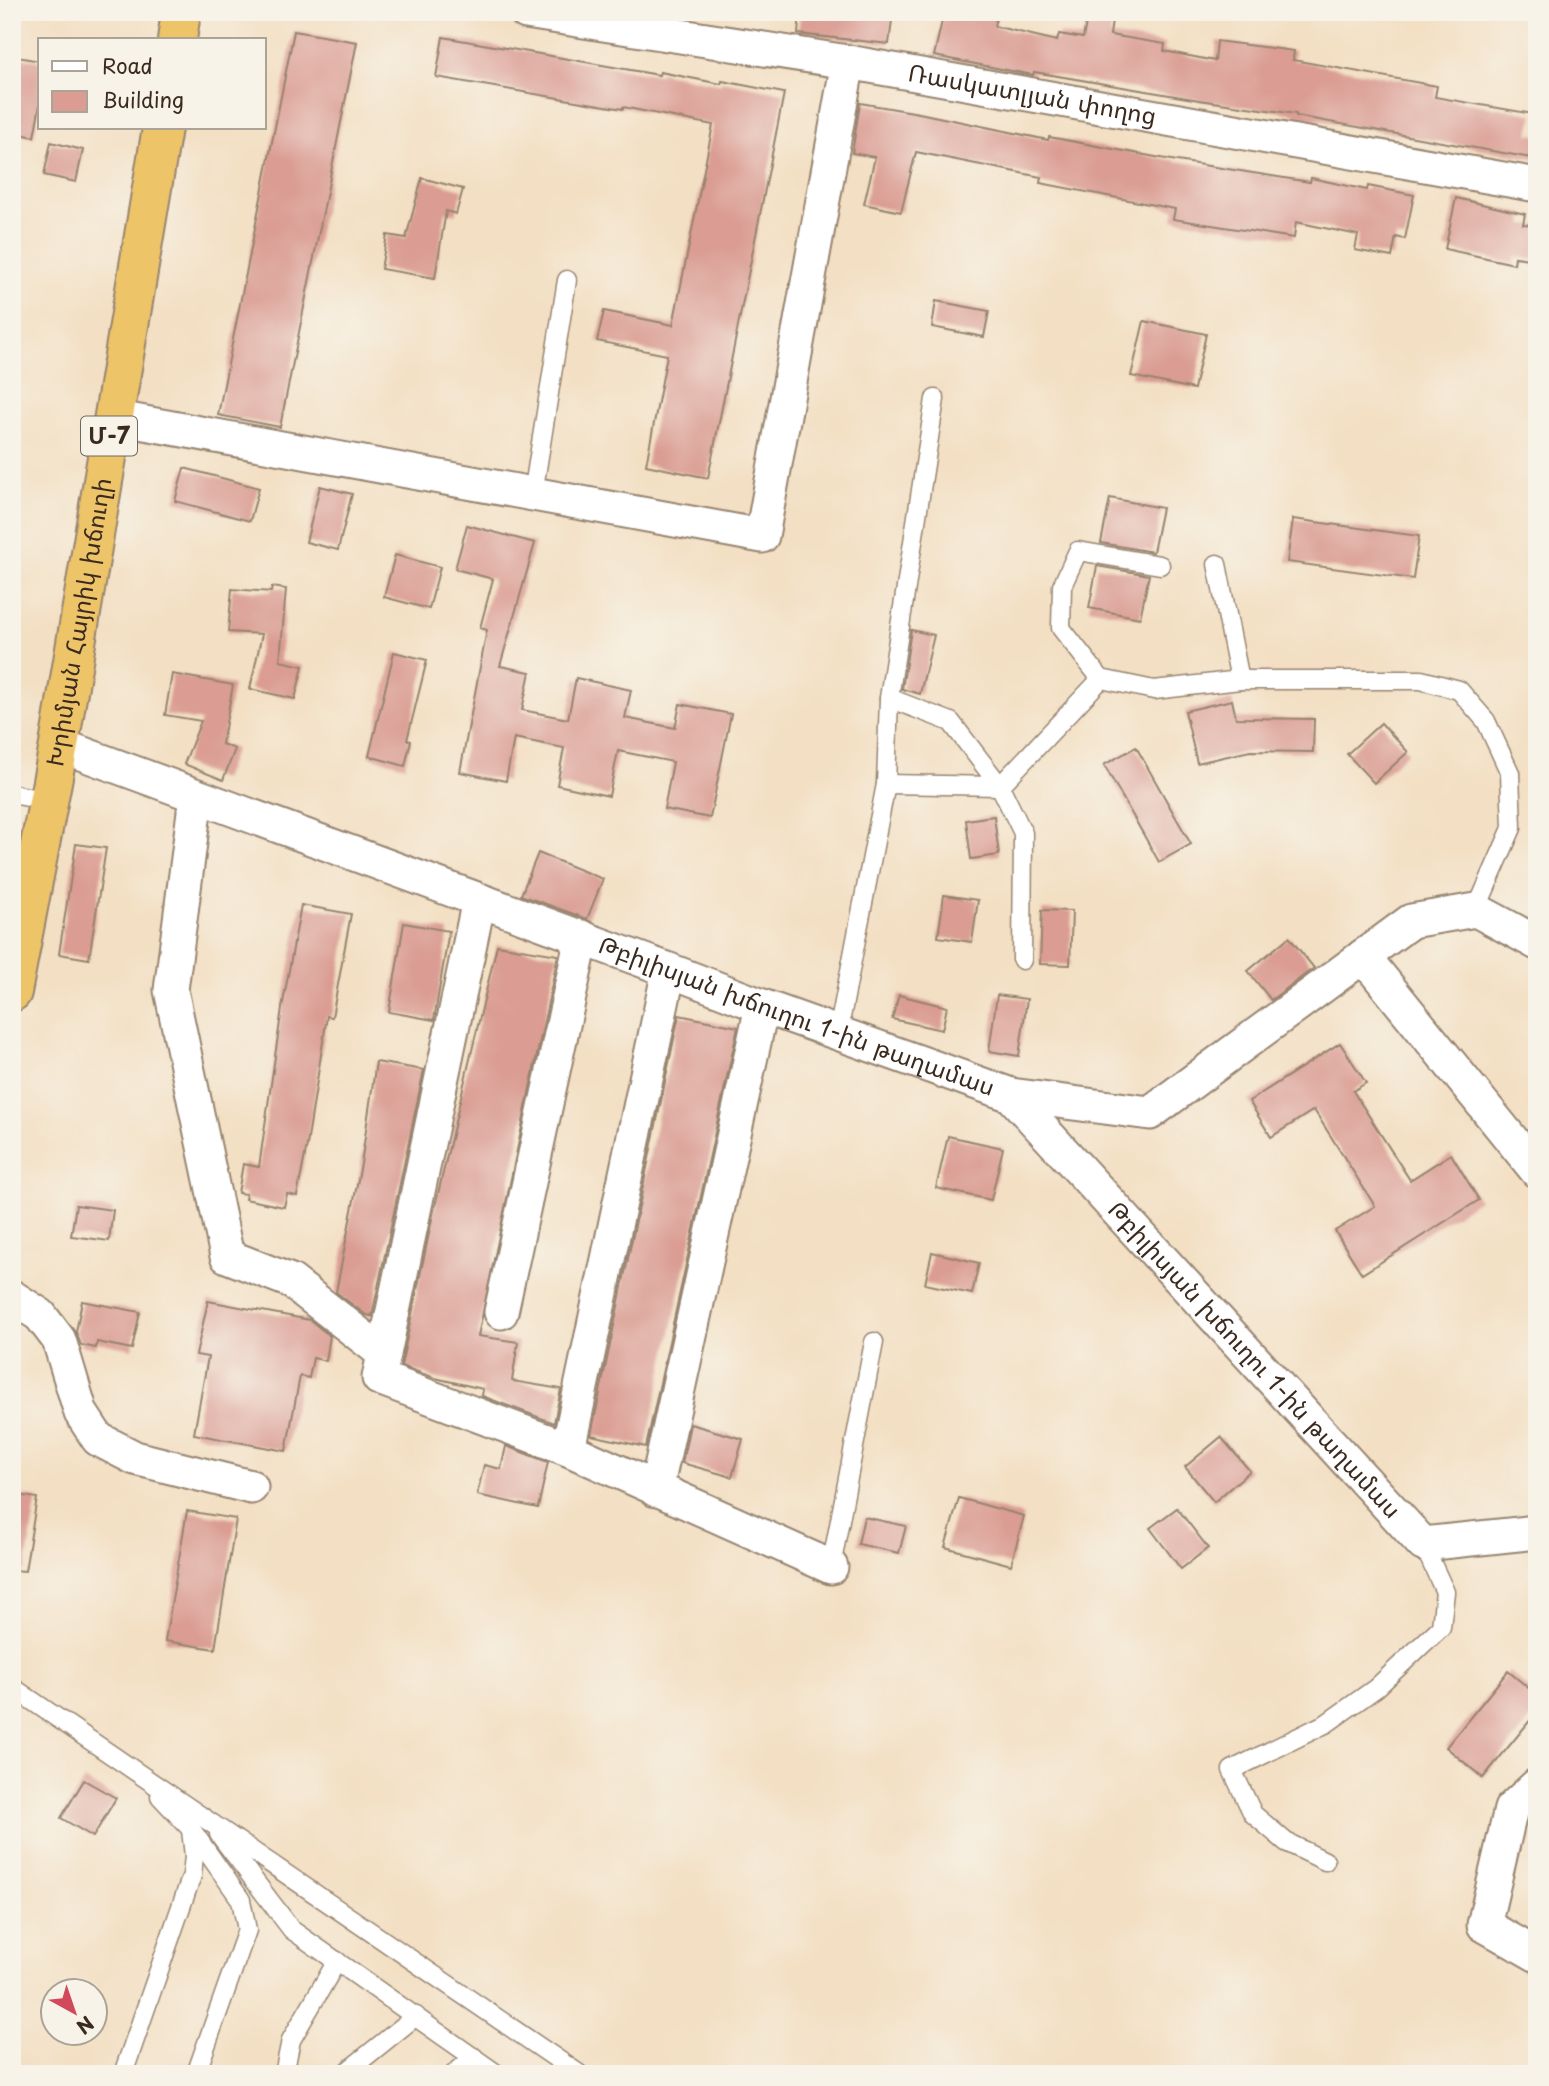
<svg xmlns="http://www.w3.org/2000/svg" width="1549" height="2086" font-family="'Playpen Sans','Noto Sans Armenian',sans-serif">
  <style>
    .building { fill: #da9c93 }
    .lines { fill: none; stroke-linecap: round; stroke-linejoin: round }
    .lane-casing { stroke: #978470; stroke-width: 21 }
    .street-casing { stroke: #978470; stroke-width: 37 }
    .highway-casing { stroke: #978470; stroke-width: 42 }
    .lane { stroke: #fff; stroke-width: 18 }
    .street { stroke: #fff; stroke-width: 33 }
    .highway { stroke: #eec469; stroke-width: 38 }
    .labels { text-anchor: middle; stroke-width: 7; stroke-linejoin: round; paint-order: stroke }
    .shield { fill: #f7f3e8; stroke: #73665b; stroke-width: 2 }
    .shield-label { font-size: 23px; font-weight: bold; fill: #3b2a1e }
    .street-label { font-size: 24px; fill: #3b2a1e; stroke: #f7f3e8 }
  </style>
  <rect width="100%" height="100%" fill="#f7f3e8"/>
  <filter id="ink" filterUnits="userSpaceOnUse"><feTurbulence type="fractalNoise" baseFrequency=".0143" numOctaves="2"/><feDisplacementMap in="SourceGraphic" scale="14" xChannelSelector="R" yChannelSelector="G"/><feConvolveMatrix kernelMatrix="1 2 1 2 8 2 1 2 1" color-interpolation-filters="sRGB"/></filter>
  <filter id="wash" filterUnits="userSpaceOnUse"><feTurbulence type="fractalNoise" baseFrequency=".00686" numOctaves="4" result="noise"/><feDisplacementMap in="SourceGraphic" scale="28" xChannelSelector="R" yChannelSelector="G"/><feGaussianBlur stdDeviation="1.57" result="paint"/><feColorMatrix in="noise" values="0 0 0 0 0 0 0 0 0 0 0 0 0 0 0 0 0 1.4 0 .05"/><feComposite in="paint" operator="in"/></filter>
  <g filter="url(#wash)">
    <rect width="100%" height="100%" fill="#f3dfc3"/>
    <g id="blocks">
      <g class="building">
        <polygon points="800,12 893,12 889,44 798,34"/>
        <polygon points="944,12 998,12 994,26 1057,41 1059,34 1083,38 1088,12 1113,12 1110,35 1165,44 1164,51 1215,61 1217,41 1294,51 1293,60 1437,86 1435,97 1533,114 1529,134 1537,135 1537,159 1296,116 1296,114 1199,100 1034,72 1033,75 934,56"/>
        <polygon points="294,31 357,42 280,427 218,415"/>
        <polygon points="443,37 659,75 660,72 721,84 722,81 784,93 708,478 646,465 667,355 597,341 604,311 673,325 713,125 623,107 623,109 436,77"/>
        <polygon points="12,56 40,61 40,105 34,137 12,132"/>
        <polygon points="860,103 919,113 1048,140 1049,137 1177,161 1310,182 1311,178 1367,190 1368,186 1414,195 1405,239 1396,237 1392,257 1355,250 1358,235 1296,222 1294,238 1173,219 1175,209 1040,183 1041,177 916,152 901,212 864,204 875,157 852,153"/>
        <polygon points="51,142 83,150 76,182 44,175"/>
        <polygon points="422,178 463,189 456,214 446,211 435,278 381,269 387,235 406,238"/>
        <polygon points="1456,198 1525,214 1523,224 1537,225 1537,260 1515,257 1514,264 1445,249"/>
        <polygon points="936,301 989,311 984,337 932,327"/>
        <polygon points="1144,321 1206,334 1194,389 1131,376"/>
        <polygon points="184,468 259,488 250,521 175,501"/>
        <polygon points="320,486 352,494 338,550 306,542"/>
        <polygon points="1110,498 1162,508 1153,552 1101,543"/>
        <polygon points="1293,519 1419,536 1413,579 1287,562"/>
        <polygon points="467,525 535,543 500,666 530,672 522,710 568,719 576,678 631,690 625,718 675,728 680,704 731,714 710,818 664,809 673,762 618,751 609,796 557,785 564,748 514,738 506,781 460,772 487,630 480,628 493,579 455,569"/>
        <polygon points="395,555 440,567 429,609 384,597"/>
        <polygon points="1097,566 1149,575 1140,618 1089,608"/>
        <polygon points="272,587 286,589 280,661 303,666 295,699 250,689 262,634 228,632 232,589 271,592"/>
        <polygon points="911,630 934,635 920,694 902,689"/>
        <polygon points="394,652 427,660 407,740 411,741 405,766 369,756"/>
        <polygon points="172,674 233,685 222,744 235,749 223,780 184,764 201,721 165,715"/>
        <polygon points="1232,700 1236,718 1314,719 1313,752 1250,751 1197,763 1185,711"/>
        <polygon points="1381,723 1408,752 1374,783 1347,754"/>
        <polygon points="1136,747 1191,844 1159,862 1104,765"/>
        <polygon points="994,816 999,855 971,859 966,820"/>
        <polygon points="76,844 106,848 89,959 59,954"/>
        <polygon points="538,853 603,879 587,919 521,895"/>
        <polygon points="944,895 978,900 972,942 938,937"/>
        <polygon points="301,905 351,914 332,1017 327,1016 307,1145 297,1196 287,1194 284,1207 245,1199 246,1194 238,1193 243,1164 259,1167 282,1008"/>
        <polygon points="1042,910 1072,911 1070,965 1040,964"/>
        <polygon points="404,923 449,931 434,1020 389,1012"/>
        <polygon points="1289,937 1314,968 1271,1000 1248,971"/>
        <polygon points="497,945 558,955 478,1336 518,1342 512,1381 561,1389 554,1423 482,1396 483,1389 435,1378 401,1366 432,1219"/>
        <polygon points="899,995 947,1007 942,1030 892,1019"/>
        <polygon points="997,995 1027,999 1019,1056 989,1051"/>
        <polygon points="679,1015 738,1027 646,1447 591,1435"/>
        <polygon points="1340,1043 1366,1083 1353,1091 1410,1180 1451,1154 1479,1200 1362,1274 1335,1231 1375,1206 1314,1110 1271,1137 1249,1101"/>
        <polygon points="376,1062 424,1070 372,1316 366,1315 336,1292 361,1164"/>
        <polygon points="948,1136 1003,1148 991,1200 936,1188"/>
        <polygon points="76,1205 113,1210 109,1241 71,1236"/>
        <polygon points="932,1252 979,1263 972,1294 925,1284"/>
        <polygon points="82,1301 140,1312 132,1349 97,1342 96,1348 81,1345 76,1332"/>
        <polygon points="208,1301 310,1320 330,1336 326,1361 313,1358 309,1378 300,1376 286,1451 194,1434 208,1357 196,1355"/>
        <polygon points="690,1424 743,1439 732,1477 682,1463"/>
        <polygon points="1221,1437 1250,1471 1214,1502 1185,1467"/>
        <polygon points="506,1446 548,1462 538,1508 477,1495 484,1465 501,1469"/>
        <polygon points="12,1494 37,1498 25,1571 12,1570"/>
        <polygon points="959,1498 1024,1516 1011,1565 945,1547"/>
        <polygon points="1177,1508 1208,1548 1181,1569 1150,1528"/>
        <polygon points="187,1511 236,1519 215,1649 165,1641"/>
        <polygon points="864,1517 906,1526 899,1553 858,1544"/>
        <polygon points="1508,1671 1537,1695 1537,1712 1483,1778 1446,1747"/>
        <polygon points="84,1780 116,1798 93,1837 61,1818"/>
      </g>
    </g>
  </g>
  <g filter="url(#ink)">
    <use href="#blocks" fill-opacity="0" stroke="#978470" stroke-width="2"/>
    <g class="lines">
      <defs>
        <g id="lane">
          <polyline points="533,494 567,280"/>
          <polyline points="1217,564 1240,680"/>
          <polyline points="1160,565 1078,551 1062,586 1061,628 1101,679 1154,690 1240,680 1421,680 1459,690 1486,721 1510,773 1512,828 1476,910"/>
          <polyline points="886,784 1000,786 951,722 889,698 935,399"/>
          <polyline points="12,794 48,801"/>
          <polyline points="1022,960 1023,833 1000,786 1101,679"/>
          <polyline points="838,1033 886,784 889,698"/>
          <polyline points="831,1567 874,1342"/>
          <polyline points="12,1687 579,2074"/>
          <polyline points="160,1796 191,1829 241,1900 247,1930 196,2074"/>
          <polyline points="219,1834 292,1930 497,2074"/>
          <polyline points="1325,1861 1286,1842 1253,1814 1232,1770 1327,1723 1376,1688 1441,1627 1445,1592 1423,1544"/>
          <polyline points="123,2074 192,1875 194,1856 191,1830"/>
          <polyline points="284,2074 291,2040 337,1961"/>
          <polyline points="344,2074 416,2016"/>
          <polyline points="454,2074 474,2057"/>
        </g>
        <g id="street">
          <path id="s1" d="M526,12L848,62L1537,185"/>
          <polyline points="112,417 762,536 848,62"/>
          <path id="s2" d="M59,745L669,970L762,1006L1011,1095L1423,1544L1537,1532"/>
          <polyline points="196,796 171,990 227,1256 291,1281 383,1353"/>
          <polyline points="479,900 379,1378 568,1449 831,1567"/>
          <polyline points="1363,956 1537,1171"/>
          <polyline points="1011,1095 1150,1113 1411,921 1476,910 1537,943"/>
          <polyline points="12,1297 40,1315 59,1340 81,1413 98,1439 135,1458 251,1487"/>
          <polyline points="501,1312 582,937"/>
          <polyline points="568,1449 669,970"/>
          <polyline points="656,1490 762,1006"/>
          <polyline points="1537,1785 1511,1809 1484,1925 1537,1955"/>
        </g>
        <g id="highway">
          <polyline points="177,40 181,12"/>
          <path id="s3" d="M12,992L59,745L162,128"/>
        </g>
      </defs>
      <use href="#lane" class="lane-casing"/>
      <use href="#street" class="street-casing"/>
      <use href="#highway" class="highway-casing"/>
      <use href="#lane" class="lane"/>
      <use href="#street" class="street"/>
      <use href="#highway" class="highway"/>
    </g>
  </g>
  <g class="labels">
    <rect class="shield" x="81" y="416.5" width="56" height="39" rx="5"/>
    <g class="shield-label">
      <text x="109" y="444">Մ-7</text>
    </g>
    <g class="street-label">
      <text dy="8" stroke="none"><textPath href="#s1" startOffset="513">Ռասկատլյան փողոց</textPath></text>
      <text dy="8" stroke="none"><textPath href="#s3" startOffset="376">Խրիմյան Հայրիկ խճուղի</textPath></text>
      <text dy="8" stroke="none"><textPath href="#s2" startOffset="786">Թբիլիսյան խճուղու 1-ին թաղամաս</textPath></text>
      <text dy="8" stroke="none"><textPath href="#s2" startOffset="1374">Թբիլիսյան խճուղու 1-ին թաղամաս</textPath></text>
    </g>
  </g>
  <rect width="1549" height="2086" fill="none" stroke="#f7f3e8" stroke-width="42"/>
  <rect x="38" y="38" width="228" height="91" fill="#f7f3e8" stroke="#aca397" stroke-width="2"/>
  <rect x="52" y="61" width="35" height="10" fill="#ffffff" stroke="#aca397" stroke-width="2"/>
  <text x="102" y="74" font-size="21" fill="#3b2a1e">Road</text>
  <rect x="52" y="91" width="35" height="21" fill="#da9c93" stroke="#aca397" stroke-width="2"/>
  <text x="102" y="108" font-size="21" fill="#3b2a1e">Building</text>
  <g transform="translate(74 2012) rotate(140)"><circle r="33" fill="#f7f3e8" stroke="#aca397" stroke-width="2"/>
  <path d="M0-5L12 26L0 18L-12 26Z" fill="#d1495b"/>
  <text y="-10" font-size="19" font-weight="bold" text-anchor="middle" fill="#3b2a1e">N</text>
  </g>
</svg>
